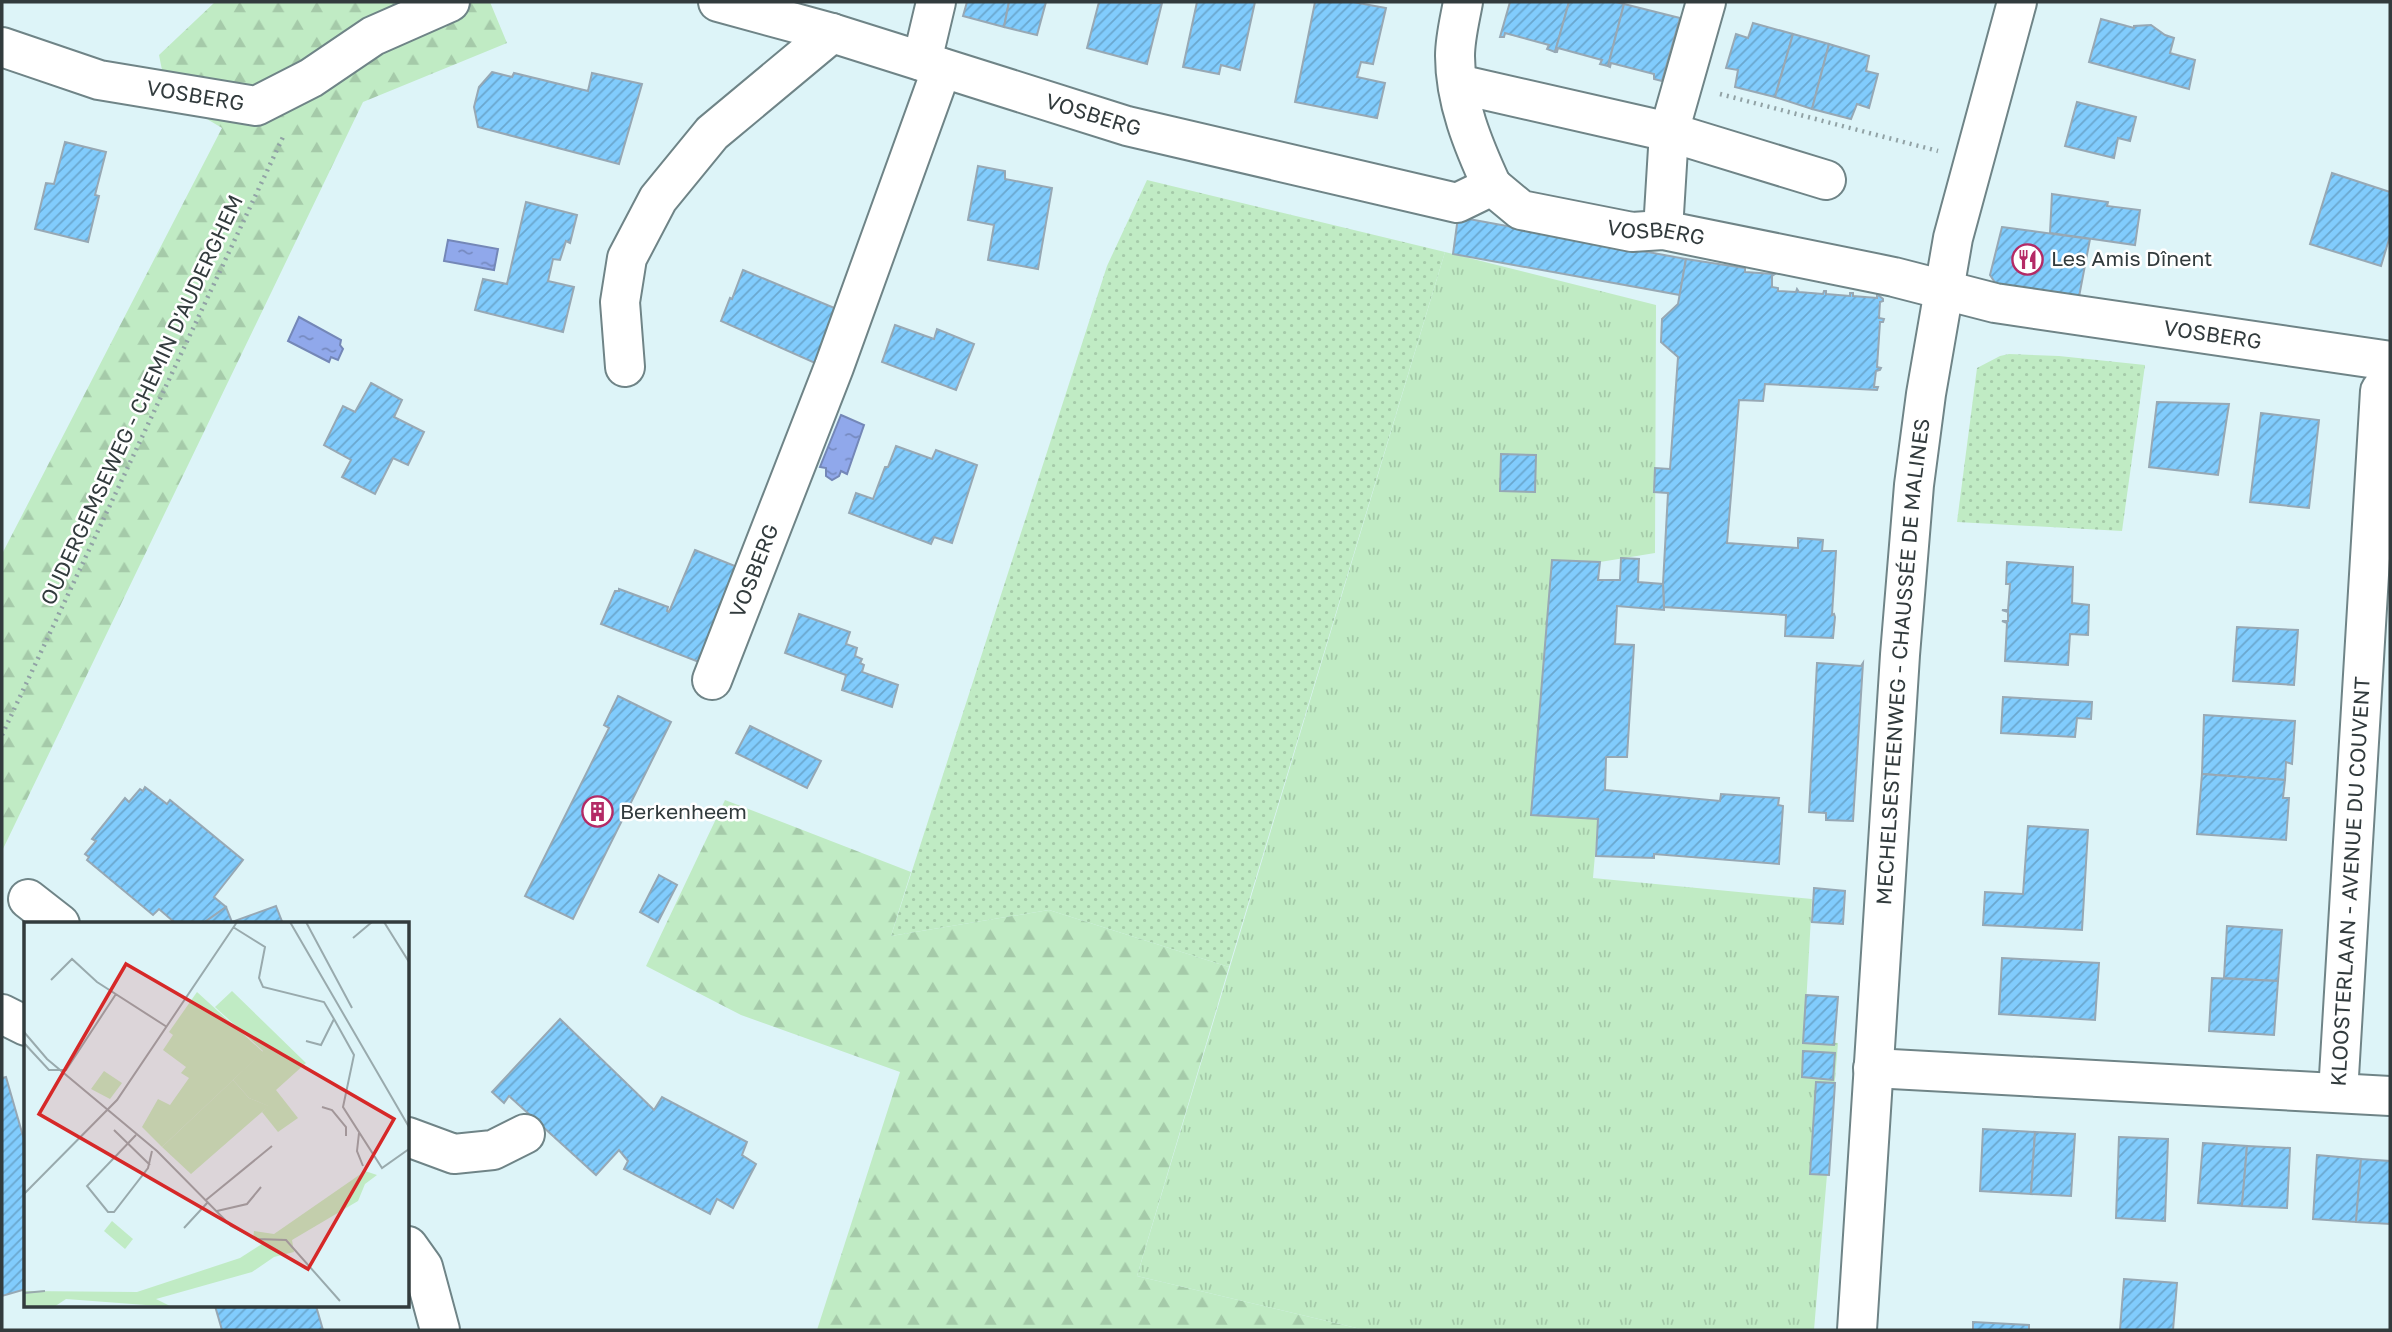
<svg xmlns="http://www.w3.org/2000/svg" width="2392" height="1332" font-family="'Golos Text',sans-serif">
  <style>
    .grass { fill: url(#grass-dots) }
    .forest { fill: url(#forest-firs) }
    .park { fill: url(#park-tufts) }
    .water { fill: url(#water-ripples); stroke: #7487b7; stroke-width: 2 }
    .building { fill: url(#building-hatch); stroke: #97a8b4; stroke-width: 2 }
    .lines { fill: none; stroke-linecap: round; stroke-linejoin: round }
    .minor-casing { stroke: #6f8487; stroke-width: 42 }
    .major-casing { stroke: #6f8487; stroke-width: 42 }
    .path { stroke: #91a2a5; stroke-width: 4.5; stroke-dasharray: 2 5; stroke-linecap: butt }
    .minor { stroke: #fff; stroke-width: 38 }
    .major { stroke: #fff; stroke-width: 38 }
    .labels { text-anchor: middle; stroke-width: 5; stroke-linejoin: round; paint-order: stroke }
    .street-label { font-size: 21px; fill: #323b3d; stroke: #fff }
    .poi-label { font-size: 21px; fill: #323b3d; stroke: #fff; text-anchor: start }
    .inset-road { fill: none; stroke: #99aaad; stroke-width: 2 }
    .view { fill: #d62828; fill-opacity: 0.15; stroke: #d62828; stroke-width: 3.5 }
    .inset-edge { fill: none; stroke: #323b3d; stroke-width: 3.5 }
  </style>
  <defs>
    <pattern id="grass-dots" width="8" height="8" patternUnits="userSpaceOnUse" patternTransform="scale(1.75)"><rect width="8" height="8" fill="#c0ebc4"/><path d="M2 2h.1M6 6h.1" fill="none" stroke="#a5caa9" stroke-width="1.8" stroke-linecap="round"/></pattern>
    <pattern id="forest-firs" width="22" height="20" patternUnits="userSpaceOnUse" patternTransform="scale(1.75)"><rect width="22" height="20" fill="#c0ebc4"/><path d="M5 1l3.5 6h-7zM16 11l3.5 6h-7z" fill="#a5caa9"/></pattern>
    <pattern id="park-tufts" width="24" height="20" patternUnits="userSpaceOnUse" patternTransform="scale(1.75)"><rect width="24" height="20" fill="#c0ebc4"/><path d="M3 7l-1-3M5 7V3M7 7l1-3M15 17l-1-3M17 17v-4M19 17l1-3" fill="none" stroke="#a5caa9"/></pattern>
    <pattern id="water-ripples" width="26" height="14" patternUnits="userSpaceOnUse" patternTransform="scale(1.75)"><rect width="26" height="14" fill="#90a8eb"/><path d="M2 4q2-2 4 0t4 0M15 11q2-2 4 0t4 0" fill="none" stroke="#768ac0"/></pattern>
    <pattern id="building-hatch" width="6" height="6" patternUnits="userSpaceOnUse" patternTransform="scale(1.75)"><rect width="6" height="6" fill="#81ccfd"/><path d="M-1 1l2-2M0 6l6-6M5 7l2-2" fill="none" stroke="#6aa7ce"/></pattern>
  </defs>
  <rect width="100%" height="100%" fill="#ddf4f8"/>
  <g class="grass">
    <polygon points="1147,180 1445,252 1229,967 1049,910 891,936 1107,266"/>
    <polygon points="2009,354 2059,356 2145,365 2122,531 1957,522 1977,368 2000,356"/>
  </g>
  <g class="forest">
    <polygon points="215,2 490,2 507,43 363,102 2,851 2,554 222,128 167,95 159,55"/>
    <polygon points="725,800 911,872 891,936 1049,910 1229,967 1137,1276 1365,1330 817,1330 900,1072 741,1015 646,966"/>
  </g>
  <polygon class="park" points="1445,252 1656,305 1655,553 1600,562 1552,560 1531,814 1598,819 1593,878 1812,899 1804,1041 1838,1043 1814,1330 1365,1330 1137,1276"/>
  <g class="water">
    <polygon points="448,240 498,249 494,270 444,261"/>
    <polygon points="299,317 341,340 340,345 343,349 338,360 331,357 329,362 288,341"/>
    <polygon points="841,415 864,425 847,474 841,471 839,476 832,480 826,476 826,468 820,467"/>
  </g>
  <g class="building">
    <polygon points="967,2 1009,2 1004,27 963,16"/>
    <polygon points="1009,2 1046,2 1037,35 1004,27"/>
    <polygon points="1099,2 1162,3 1147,64 1087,48"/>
    <polygon points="1197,2 1255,2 1240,70 1221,65 1219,74 1183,67"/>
    <polygon points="1315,2 1353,2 1386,8 1373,64 1361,62 1357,77 1385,83 1377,118 1295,102"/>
    <polygon points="1510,2 1569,2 1555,52 1547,49 1549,45 1505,33 1504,37 1500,37"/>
    <polygon points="1569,2 1616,2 1624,4 1608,66 1600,64 1602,60 1558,48 1557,52 1555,52"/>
    <polygon points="1624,4 1680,18 1662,81 1654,79 1654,74 1611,63 1610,67 1608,66"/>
    <polygon points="2101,19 2134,28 2134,26 2151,25 2165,35 2174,38 2170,53 2195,60 2189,89 2089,62"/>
    <polygon points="1753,23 1793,34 1775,97 1735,87 1738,70 1726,68 1736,34 1748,38"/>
    <polygon points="1793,34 1829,44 1812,109 1775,97"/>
    <polygon points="1829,44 1869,56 1866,71 1878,74 1869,108 1857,104 1851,119 1812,109"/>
    <polygon points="492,72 512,77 514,73 588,91 592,73 642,84 619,164 478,127 474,107 479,87"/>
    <polygon points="2077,102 2136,117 2130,141 2118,138 2114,158 2065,146"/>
    <polygon points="65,142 106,152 95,195 99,196 88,242 35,229 46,183 54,184"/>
    <polygon points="978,166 1005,171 1005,179 1052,188 1038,269 988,260 994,225 968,220"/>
    <polygon points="2332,173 2390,192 2390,236 2381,266 2310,244"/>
    <polygon points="2052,194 2108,202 2107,206 2140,210 2135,245 2050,233"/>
    <polygon points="526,202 577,215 570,243 566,241 560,260 553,259 548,281 574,287 563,332 475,310 483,279 507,284"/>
    <polygon points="1458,217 1686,259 1680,295 1453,254"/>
    <polygon points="2002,227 2090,239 2079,297 1998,287 1990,275"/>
    <polygon points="1686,259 1745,268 1745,272 1775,274 1772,276 1772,287 1778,288 1778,291 1796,292 1797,289 1799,292 1823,294 1824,291 1826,291 1826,294 1850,296 1850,293 1853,293 1853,296 1877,298 1877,294 1883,299 1883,301 1880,302 1879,318 1884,319 1883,322 1880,322 1877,367 1881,368 1880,370 1876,371 1874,387 1878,387 1877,390 1765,384 1763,401 1739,400 1727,543 1798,548 1798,538 1823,540 1822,551 1836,551 1832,615 1834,614 1835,617 1833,638 1785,636 1786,615 1664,607 1663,584 1668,493 1654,492 1655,468 1670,469 1678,357 1661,342 1662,319 1678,304"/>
    <polygon points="743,270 837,309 815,363 721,321 730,298 732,299"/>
    <polygon points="895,325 934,339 937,329 974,344 956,390 882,362"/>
    <polygon points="371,383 402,400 394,417 424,432 408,465 393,458 375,494 342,477 351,460 324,445 343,406 355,412"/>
    <polygon points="2157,402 2229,404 2218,475 2149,467"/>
    <polygon points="2261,413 2319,420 2309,508 2250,502"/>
    <polygon points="896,446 932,459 936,450 977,465 952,543 934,537 931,544 849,513 856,493 873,499 885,467 888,467"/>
    <polygon points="1501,454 1536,455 1535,492 1500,491"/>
    <polygon points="695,550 740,568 704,664 601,624 615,591 619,591 619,589 668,607 667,611 669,612"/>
    <polygon points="1621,558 1639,559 1638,582 1663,584 1664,610 1617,606 1615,644 1634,645 1627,757 1606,757 1605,790 1720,801 1721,794 1779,798 1778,805 1783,806 1779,864 1654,854 1654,858 1596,856 1598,819 1531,815 1552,560 1600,562 1598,580 1620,580"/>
    <polygon points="2007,562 2073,567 2072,603 2089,605 2088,635 2070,634 2068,665 2005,661 2007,623 2002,621 2008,621 2008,612 2002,610 2008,610 2010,584 2006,584"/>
    <polygon points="799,614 850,632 846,644 857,648 855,656 862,659 860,663 864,665 862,672 898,685 892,707 842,690 846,675 785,653"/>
    <polygon points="2237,627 2298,630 2294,685 2233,681"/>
    <polygon points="1817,663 1861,666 1863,663 1853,821 1826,820 1826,813 1809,812"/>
    <polygon points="618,696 671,722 573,919 525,896 609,728 604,725"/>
    <polygon points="2003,697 2092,702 2091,719 2077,718 2075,737 2001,733"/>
    <polygon points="2204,715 2295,721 2292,764 2286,762 2285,780 2202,774"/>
    <polygon points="750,726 821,761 807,788 736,753"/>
    <polygon points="2202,774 2285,780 2283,798 2289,798 2286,840 2197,834"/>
    <polygon points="145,787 167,804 170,800 243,860 214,897 226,907 202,924 171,924 174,922 159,909 153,915 87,860 89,857 85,854 96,841 92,839 125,798 129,802 140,789 143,791"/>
    <polygon points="2028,826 2088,830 2082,930 1983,925 1985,892 2023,894"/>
    <polygon points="659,875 677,885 658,922 640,912"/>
    <polygon points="1814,888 1845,891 1843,924 1812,922"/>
    <polygon points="276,906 283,924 202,924 226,907 232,922"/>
    <polygon points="2227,926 2282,930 2278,981 2224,978"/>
    <polygon points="2002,958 2099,963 2095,1020 1999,1014"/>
    <polygon points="2212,978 2278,981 2274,1035 2209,1031"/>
    <polygon points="1806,995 1838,997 1834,1045 1803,1043"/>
    <polygon points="560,1019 654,1110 662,1097 747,1142 742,1155 756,1164 733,1208 717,1199 710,1214 624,1169 628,1161 619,1150 596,1175 509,1096 504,1103 492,1092"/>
    <polygon points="1803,1051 1835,1053 1833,1080 1802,1077"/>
    <polygon points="6,1077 23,1136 26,1135 26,1289 2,1296 2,1078"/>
    <polygon points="1816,1082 1835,1083 1829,1175 1810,1174"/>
    <polygon points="1983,1129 2035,1132 2031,1194 1980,1191"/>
    <polygon points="2035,1132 2075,1134 2071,1196 2031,1194"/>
    <polygon points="2119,1137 2168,1139 2165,1221 2116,1218"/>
    <polygon points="2203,1143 2247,1146 2242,1206 2198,1203"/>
    <polygon points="2247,1146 2290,1148 2287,1208 2242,1206"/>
    <polygon points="2317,1155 2361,1159 2356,1222 2313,1219"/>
    <polygon points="2361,1159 2390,1161 2390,1224 2356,1222"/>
    <polygon points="2124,1279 2177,1283 2173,1330 2120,1330"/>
    <polygon points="215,1306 316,1306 323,1330 222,1330"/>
    <polygon points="1973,1322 2029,1325 2029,1330 1973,1330"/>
  </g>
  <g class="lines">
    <defs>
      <g id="minor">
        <path id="s1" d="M718,2L832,33L1127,126L1457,203L1492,186L1521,210L1632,232L1663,230L1894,277L1995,303L2390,361"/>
        <path d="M1463,2C1460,19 1455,38 1455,56C1455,101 1473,145 1492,186"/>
        <path id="s2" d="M2,47L99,80L256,106L311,78L373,36L450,2"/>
        <polyline points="922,61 936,2"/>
        <polyline points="1458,84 1669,132 1826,180"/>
        <polyline points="1663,230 1669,132 1706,2"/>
        <polyline points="625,367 620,302 627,258 658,199 712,133 832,33"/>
        <path id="s3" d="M712,680L834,367L942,68"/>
        <polyline points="28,899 60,924"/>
        <polyline points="2,1014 26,1026"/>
        <polyline points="1873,1068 2390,1096"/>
        <path id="s4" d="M2338,1093L2380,391L2390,377"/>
        <polyline points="408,1137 454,1154 493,1150 525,1134"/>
        <polyline points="408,1246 423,1267 440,1330"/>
      </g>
      <g id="major">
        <path id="s5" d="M1857,1330L1900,655L1914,485L1926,394L1953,238L2017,2"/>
      </g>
    </defs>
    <use href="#minor" class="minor-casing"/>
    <use href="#major" class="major-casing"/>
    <g class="path">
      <polyline points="1720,94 1938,151"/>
      <polyline points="2,735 283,137"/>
    </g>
    <use href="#minor" class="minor"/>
    <use href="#major" class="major"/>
  </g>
  <defs>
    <symbol id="restaurant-ring" viewBox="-11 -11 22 22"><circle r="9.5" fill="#fff" stroke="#b42a65" stroke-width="1.5"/><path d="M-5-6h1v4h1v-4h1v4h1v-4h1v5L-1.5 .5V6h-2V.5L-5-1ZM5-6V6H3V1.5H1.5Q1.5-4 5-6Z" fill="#b42a65"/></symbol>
    <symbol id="building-ring" viewBox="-11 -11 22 22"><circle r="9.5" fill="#fff" stroke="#b42a65" stroke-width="1.5"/><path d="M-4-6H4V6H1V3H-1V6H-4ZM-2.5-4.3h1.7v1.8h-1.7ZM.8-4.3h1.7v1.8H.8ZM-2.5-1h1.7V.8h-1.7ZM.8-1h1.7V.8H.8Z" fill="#b42a65"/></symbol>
  </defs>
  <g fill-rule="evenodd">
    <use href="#restaurant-ring" x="2010" y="242" width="35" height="35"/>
    <use href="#building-ring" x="580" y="794" width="35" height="35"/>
  </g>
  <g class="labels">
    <g class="street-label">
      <text dy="7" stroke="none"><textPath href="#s2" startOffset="200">VOSBERG</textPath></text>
      <text dy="7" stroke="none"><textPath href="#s1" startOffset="392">VOSBERG</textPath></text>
      <text dy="7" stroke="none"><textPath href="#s1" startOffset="980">VOSBERG</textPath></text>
      <text dy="7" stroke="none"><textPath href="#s1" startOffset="1547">VOSBERG</textPath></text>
      <text transform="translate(142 400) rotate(-65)" y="7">OUDERGEMSEWEG - CHEMIN D'AUDERGHEM</text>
      <text dy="7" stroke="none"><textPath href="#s3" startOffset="117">VOSBERG</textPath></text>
      <text dy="7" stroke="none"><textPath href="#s5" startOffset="670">MECHELSESTEENWEG - CHAUSSÉE DE MALINES</textPath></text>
      <text dy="7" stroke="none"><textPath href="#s4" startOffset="212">KLOOSTERLAAN - AVENUE DU COUVENT</textPath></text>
    </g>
    <g class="poi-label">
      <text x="2051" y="266">Les Amis Dînent</text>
      <text x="620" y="819">Berkenheem</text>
    </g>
  </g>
  <g transform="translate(24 922)">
    <rect width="385" height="385" fill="#ddf4f8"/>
    <path d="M80,149L98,161L86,177L67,167ZM209,158L225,176L245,184L167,252L138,225Z" fill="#c0ebc4"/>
    <path d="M208,69L282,141L252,168L274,196L254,210L238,190L244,184L225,176L209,158L239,129L191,85ZM341,249L353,253L341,262L334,279L268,318L270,330L250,335L228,350L132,377L148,385L42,377L30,385H0V369L113,370L216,336L238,322L229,316L230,309L250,312Z" fill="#c0ebc4"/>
    <path d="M173,70L239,130L138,225L118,205L134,177L146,183L165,156L157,151L162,145L139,128L149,113L145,110Z" fill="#c0ebc4"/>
    <path d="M88,299L109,317L101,327L80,309Z" fill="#c0ebc4"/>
    <path class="inset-road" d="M266,0L385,205M282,0L328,86M360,0L385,40M209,5L241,25L235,56L239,65L300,80L310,97L330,133L319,185L358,246L385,227M329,16L348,0M27,58L48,37L73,60L143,105M0,110L23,137L133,229L207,304L233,317L262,318L316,379M282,119L297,123L310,97M0,121L25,148H42L92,72M298,185L308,188L322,205V214M90,208L126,243M335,211L333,229L339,244M112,213L63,264L84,290H90L124,246L128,229M0,272L93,178L213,0M182,278L248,224M193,289L223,282L237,265M160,306L184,280M0,371L21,369"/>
    <path class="view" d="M102,42L370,197L284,347L15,192Z"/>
    <rect width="385" height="385" class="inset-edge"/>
  </g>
  <rect width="2392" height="1332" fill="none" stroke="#323b3d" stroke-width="7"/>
</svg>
